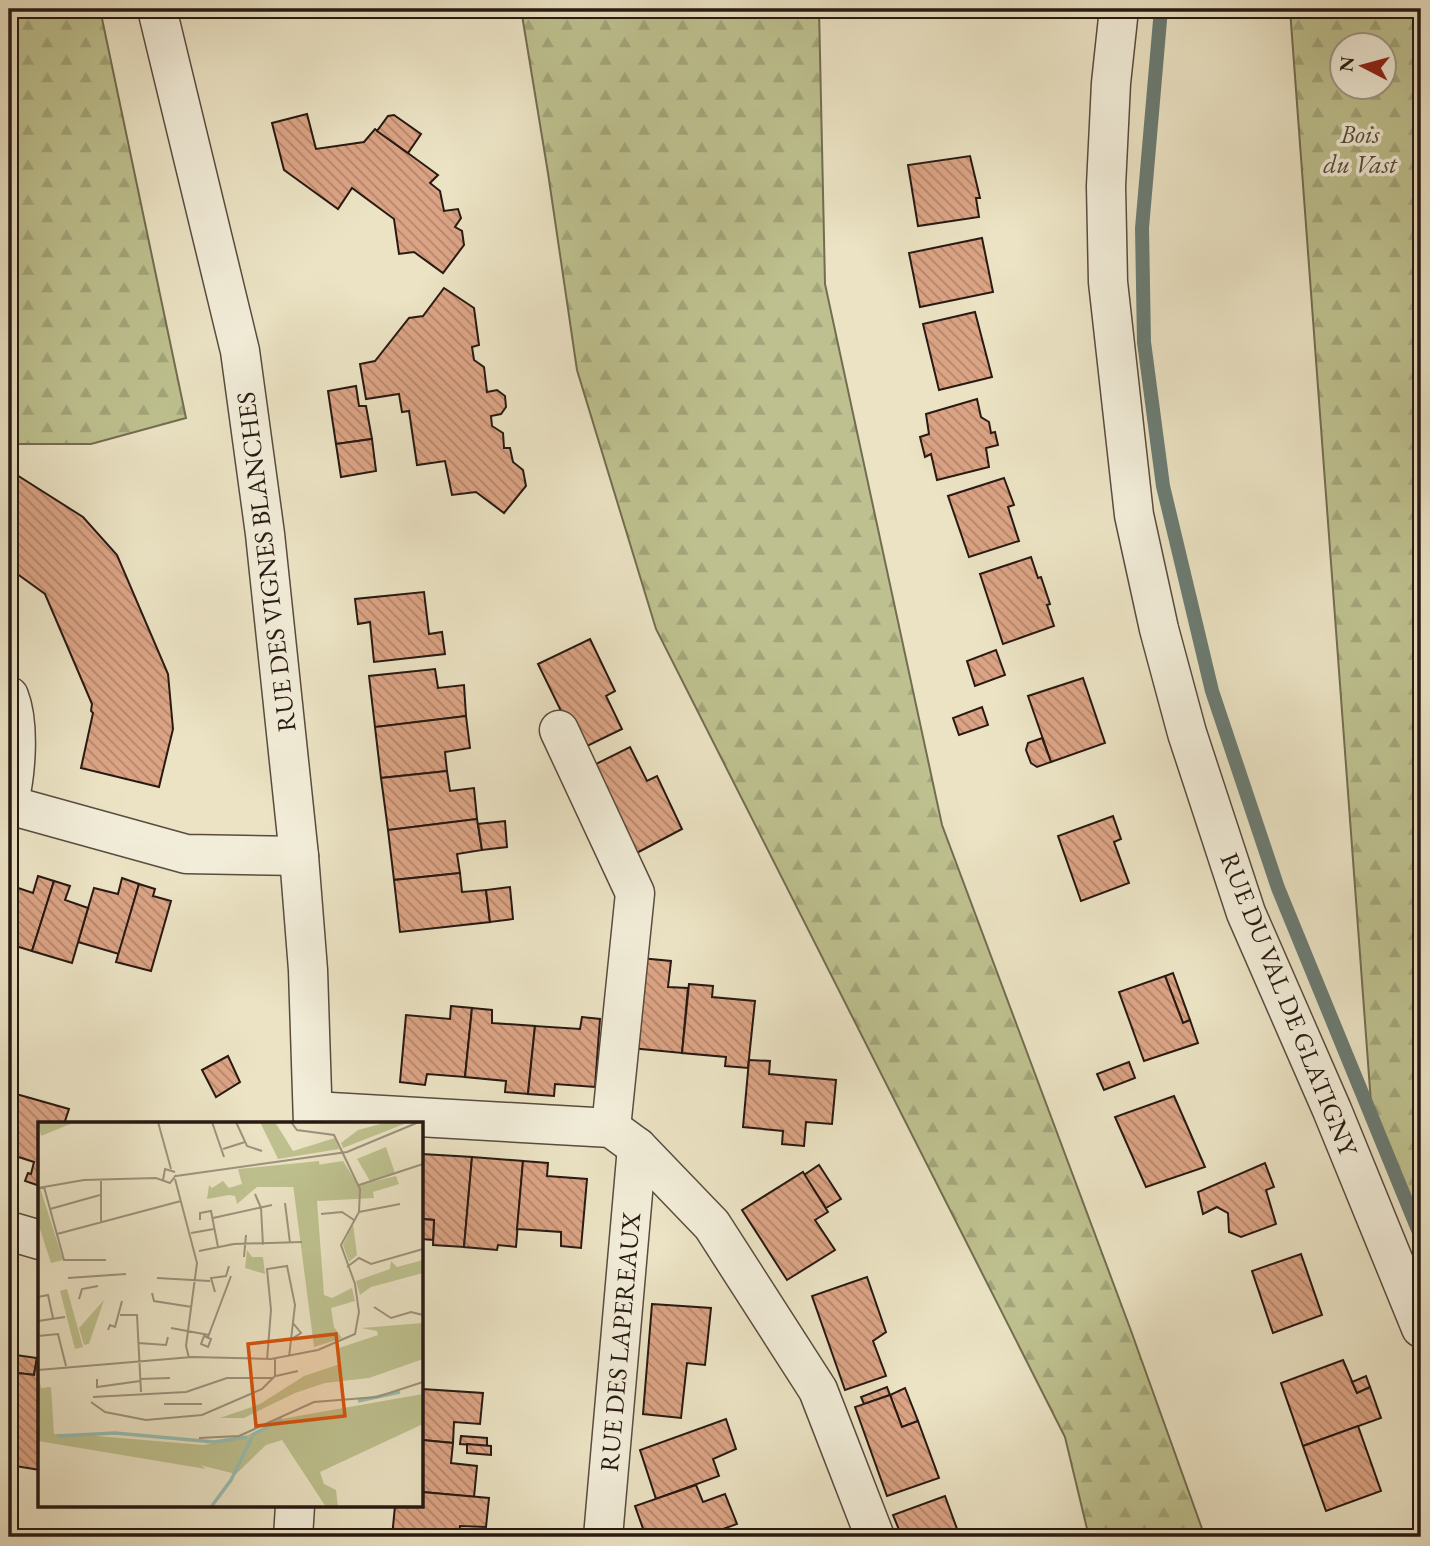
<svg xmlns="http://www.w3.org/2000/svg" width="1430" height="1546" font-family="'EB Garamond',serif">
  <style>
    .forest { fill: url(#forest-firs); stroke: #736d51; stroke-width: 2; fill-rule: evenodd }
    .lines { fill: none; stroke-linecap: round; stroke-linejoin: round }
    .stream { stroke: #6b7c74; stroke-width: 14 }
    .building { fill: url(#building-back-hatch); stroke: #281913; stroke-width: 2 }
    .minor-casing { stroke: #594c3f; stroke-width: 41 }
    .minor { stroke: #f2edd9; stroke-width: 38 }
    .labels { text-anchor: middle; stroke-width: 7; stroke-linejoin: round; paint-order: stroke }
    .park-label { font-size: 26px; font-style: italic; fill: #554b38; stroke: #f2edd9 }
    .street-label { font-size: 26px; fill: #281913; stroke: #f2edd9 }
    .inset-river { fill: none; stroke: #98beb4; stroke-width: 3.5 }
    .inset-road { fill: none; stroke: #9d927d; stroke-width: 2 }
    .view { fill: #d5530d; fill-opacity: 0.15; stroke: #d5530d; stroke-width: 3.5 }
    .inset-edge { fill: none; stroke: #281913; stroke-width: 3.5 }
  </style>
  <defs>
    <pattern id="forest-firs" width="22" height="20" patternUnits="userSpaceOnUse" patternTransform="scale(1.75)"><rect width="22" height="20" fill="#bec18f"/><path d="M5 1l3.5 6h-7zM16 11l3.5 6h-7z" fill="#a3a57a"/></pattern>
    <pattern id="building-back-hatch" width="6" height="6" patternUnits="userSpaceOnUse" patternTransform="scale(1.75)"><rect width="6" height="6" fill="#dca485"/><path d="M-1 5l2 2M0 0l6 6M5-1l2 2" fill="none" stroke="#b2856c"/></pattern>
  </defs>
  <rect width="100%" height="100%" fill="#ebe3c4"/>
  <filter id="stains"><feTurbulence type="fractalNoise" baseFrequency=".00286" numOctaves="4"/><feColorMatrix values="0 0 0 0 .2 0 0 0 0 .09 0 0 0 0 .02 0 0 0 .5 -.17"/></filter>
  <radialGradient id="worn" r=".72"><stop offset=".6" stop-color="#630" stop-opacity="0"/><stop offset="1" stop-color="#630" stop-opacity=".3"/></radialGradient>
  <g class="forest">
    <polygon points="9,9 100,9 186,418 91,444 9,444"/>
    <polygon points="521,9 819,9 825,284 942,825 1130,1328 1205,1537 1089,1537 1065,1437 656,629 577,370 548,173"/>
    <path d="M1290,9H1421V1243L1371,1103ZM1342,46H1384V88H1342Z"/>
  </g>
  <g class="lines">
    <polyline class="stream" points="1161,9 1142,228 1144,342 1163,486 1212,691 1278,888 1421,1237"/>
  </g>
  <g class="building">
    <polygon points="914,9 959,9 959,12 914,15"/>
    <polygon points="307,114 316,149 364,142 375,129 438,175 430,183 440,191 444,211 458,209 461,218 455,227 462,231 464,245 443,273 414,252 399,254 394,219 352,188 338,209 284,170 272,123"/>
    <polygon points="394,115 421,134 408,153 377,131 388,116"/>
    <polygon points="970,156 980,198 976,198 979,217 918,226 908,165"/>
    <polygon points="982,238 993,292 920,307 909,253"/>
    <polygon points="444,288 474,308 479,345 472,347 474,360 484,367 487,392 497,390 505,396 506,407 501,414 491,416 492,426 503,433 504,448 510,448 513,462 523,470 526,486 504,513 476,492 452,495 445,461 417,465 409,411 402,412 399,394 366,399 360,364 375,361 409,318 423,316"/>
    <polygon points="975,312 992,377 939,390 923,324"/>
    <polygon points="356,386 359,406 366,406 372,439 336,444 328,391"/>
    <polygon points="977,399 981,417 989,422 991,433 995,432 998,445 986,448 989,467 937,480 931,454 925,457 920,437 929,434 926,414"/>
    <polygon points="372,439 376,471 341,477 336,444"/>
    <polygon points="9,470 83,517 117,555 168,674 173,729 159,787 81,768 93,713 91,711 92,704 45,594 9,568"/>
    <polygon points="1004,478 1014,505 1008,507 1019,541 969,557 948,496"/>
    <polygon points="1031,557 1038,578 1041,577 1050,604 1047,605 1054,626 1003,644 980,574"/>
    <polygon points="424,592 429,634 442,632 445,654 374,662 370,622 358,624 355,599"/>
    <polygon points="590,639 615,691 606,696 622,729 585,747 564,717 538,664"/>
    <polygon points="996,650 1005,675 975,686 967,661"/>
    <polygon points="435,669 438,688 464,685 466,716 375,727 369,676"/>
    <polygon points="1083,678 1105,743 1051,762 1028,696"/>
    <polygon points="982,707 988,725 959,735 953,718"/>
    <polygon points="466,716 470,748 445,752 447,771 381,778 375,727"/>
    <polygon points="1042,738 1051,762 1037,767 1031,763 1026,750 1028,743"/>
    <polygon points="630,747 647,781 657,776 682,829 631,856 594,765"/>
    <polygon points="447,771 450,791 474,788 477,819 388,830 381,778"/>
    <polygon points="1113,816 1121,839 1114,842 1129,883 1081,901 1058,836"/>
    <polygon points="477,819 482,850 457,854 460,873 394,880 388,830"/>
    <polygon points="505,821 507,847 482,850 478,824"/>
    <polygon points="460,873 462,892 486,890 490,922 400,932 394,880"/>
    <polygon points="38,876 54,881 32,951 9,944 9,885 33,893"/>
    <polygon points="122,878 139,884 119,954 78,942 94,888 118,894"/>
    <polygon points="54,881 70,886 65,900 88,908 72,963 32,951"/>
    <polygon points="139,884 155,889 153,896 171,901 151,971 116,962"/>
    <polygon points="510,887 513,919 490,922 486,890"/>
    <polygon points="640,958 671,961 668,987 688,988 682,1053 631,1048"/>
    <polygon points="1173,973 1190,1020 1183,1023 1165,976"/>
    <polygon points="1165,976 1183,1023 1190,1020 1198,1043 1144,1061 1119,992"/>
    <polygon points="689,984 713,986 712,997 755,1001 748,1068 725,1066 726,1057 682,1053"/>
    <polygon points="451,1006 472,1008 465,1077 427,1074 425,1085 400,1082 406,1015 450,1019"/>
    <polygon points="472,1008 492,1010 492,1023 535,1026 528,1094 505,1092 506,1081 465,1077"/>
    <polygon points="582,1017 600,1019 595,1087 555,1084 554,1096 528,1094 535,1026 580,1029"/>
    <polygon points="228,1056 240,1082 216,1097 202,1070"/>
    <polygon points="749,1060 770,1061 769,1074 836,1080 832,1124 806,1122 804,1146 782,1144 783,1131 743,1127"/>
    <polygon points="1129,1062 1135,1078 1104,1090 1097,1074"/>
    <polygon points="9,1092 69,1109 64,1124 40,1124 40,1186 25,1181 28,1173 31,1174 34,1162 9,1154"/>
    <polygon points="1174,1096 1205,1167 1146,1187 1115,1117"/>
    <polygon points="422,1154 472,1157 464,1247 433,1245 434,1220 422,1219"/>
    <polygon points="472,1157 523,1161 516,1247 498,1245 497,1250 464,1247"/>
    <polygon points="523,1161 548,1163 547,1176 587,1179 581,1248 561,1246 561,1232 517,1229"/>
    <polygon points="1265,1163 1274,1187 1266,1190 1276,1224 1241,1237 1229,1232 1228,1213 1217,1207 1203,1214 1198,1192"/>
    <polygon points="819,1165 841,1199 826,1208 804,1175"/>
    <polygon points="803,1172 828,1212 815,1220 835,1250 787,1280 742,1210"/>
    <polygon points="422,1219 434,1220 433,1240 422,1239"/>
    <polygon points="1301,1254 1322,1315 1273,1333 1252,1271"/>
    <polygon points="867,1277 886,1332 873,1341 886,1376 845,1390 812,1296"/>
    <polygon points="652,1304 711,1308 705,1365 687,1363 681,1418 643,1414"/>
    <polygon points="9,1354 37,1358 34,1375 9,1372"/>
    <polygon points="37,1358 40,1359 40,1470 9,1465 9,1372 34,1375"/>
    <polygon points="1343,1360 1357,1393 1370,1387 1381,1418 1303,1446 1281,1383"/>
    <polygon points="1366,1376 1370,1387 1357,1393 1352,1382"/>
    <polygon points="887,1387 890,1395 864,1404 861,1397"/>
    <polygon points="905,1388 918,1421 902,1427 890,1395"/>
    <polygon points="422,1389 483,1393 480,1424 454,1422 453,1443 422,1440"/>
    <polygon points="890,1395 902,1427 918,1421 939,1478 887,1496 855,1407"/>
    <polygon points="726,1419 736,1449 713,1459 719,1476 656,1499 640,1450"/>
    <polygon points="1358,1426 1381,1491 1326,1511 1303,1446"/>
    <polygon points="461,1436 487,1438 487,1446 460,1444"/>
    <polygon points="422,1440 453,1443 451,1463 477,1466 474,1497 422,1492"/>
    <polygon points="467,1444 491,1446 491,1455 467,1453"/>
    <polygon points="696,1485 703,1502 725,1494 737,1524 701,1537 646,1537 635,1506"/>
    <polygon points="422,1492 489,1498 486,1527 460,1526 459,1537 392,1537 395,1506 422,1506"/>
    <polygon points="945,1496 960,1537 902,1537 893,1515"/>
    <polygon points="727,1528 730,1537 701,1537"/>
  </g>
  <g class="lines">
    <defs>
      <g id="minor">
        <polyline points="157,9 240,351 265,534 299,856 308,970 313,1124"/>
        <polyline points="1119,9 1111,83 1106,186 1108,282 1134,515 1159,629 1187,733 1246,913 1332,1110 1421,1328"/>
        <path d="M9,696C20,724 16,773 9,802"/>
        <polyline points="559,730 635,893 611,1128"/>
        <polyline points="9,805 186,854 299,856"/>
        <polyline points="313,1111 611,1128 637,1147 712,1225 818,1390 875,1537"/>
        <polyline points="9,1231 40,1240"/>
        <polyline points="293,1537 295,1506"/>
        <polyline points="603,1537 637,1147"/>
      </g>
    </defs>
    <use href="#minor" class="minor-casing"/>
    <use href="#minor" class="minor"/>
  </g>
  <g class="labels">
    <g class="park-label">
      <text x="1360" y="143">Bois<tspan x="1360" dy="30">du Vast</tspan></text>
    </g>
    <g class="street-label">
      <text transform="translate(266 562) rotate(-97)" y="9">RUE DES VIGNES BLANCHES</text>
      <text transform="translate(1289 1004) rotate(68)" y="9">RUE DU VAL DE GLATIGNY</text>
      <text transform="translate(620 1342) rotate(-85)" y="9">RUE DES LAPEREAUX</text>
    </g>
  </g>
  <g transform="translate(38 1122)">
    <rect width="385" height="385" fill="#ebe3c4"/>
    <path d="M0,0H37L3,14ZM350,0H371L305,26L303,21L320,8ZM348,25L357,51L332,59L319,37ZM281,39L284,65H219L199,82L197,74L191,73L169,77L171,63L174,66L185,59L191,66L204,62L200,47ZM209,128L214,135H225L227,152L207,146ZM0,312H35L157,339L168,347L0,319Z" fill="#bec18f"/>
    <path d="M222,0H237L255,29L297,16L301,27L240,37ZM305,39L320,63L358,54L361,62L335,70L336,76L279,79L286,173L294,176L314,166L317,179L293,186L296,205L304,216L276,225L253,47ZM0,59L25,138L13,141L0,101ZM315,102L319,133L311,140L305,123ZM385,138V151L333,165L322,173L318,159L352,147L353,139L359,145ZM29,167L45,225L37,227L22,169ZM385,201V237L331,256L287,261L257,271L206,296H182L222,282L266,254L302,242L301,226L340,213L339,209L323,206ZM385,272V302L282,350L286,362L298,368L300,385H288L244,318L228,323L198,352L35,312L165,323L206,315L243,297Z" fill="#bec18f"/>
    <path d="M66,178L51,222L46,223L41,206ZM0,250L3,266L13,265L16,312H0Z" fill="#bec18f"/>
    <path class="inset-river" d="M320,279L362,270M214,313L244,297M19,314L77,311L176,320L209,315M173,385L193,358L214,315"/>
    <path class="inset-road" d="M120,0L133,47M174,0L186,35M198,0L209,24L224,29M185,27L207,20M138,54L309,30L381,0M137,57L159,141L148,224L151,236M63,58V100M125,58L127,47L137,50M321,63L385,42M6,65L26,138H68M0,66L46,58L118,56L132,61L138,53M217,72L223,86L225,123M247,81L252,121M12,87L62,73M321,90L362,82M283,92L304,90L316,98M175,96L234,83M162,98V91L173,89L180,125M153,111L176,107M19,112L143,79M196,122L264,120M161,129L196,122L190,123M206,135L208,113M309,145L321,136L333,142L385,127M30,156L88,152M119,156L172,159M177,170L173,156L188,154L191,144M114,171L116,179L154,185M0,175L10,173L15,196M41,177L44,167L60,164M336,185L353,196L373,190L385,193M82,193H99L103,270M0,199L27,195M133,206L171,213M70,208L72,203L77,205L84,179M0,214L20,212L28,244M166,214L173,217L170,225L163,222ZM170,215L193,154M252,218L263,211L255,201M100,221L128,223L130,215M229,238L233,188L229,147L249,144L257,183L251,235M0,248L154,235L233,237L280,228L317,212L321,190L317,162L303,123L321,90L322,67L296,13L259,8L253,0M238,254L260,249M59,257V265L102,259M102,257L132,256M55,275L148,270L189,256H236M53,280L67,290L108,298L164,293L224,267L237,254V237M126,282H164M161,316L201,314L276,280L339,275L385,260"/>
    <path class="view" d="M298,212L307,294L218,304L210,222Z"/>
    <rect width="385" height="385" class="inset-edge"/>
  </g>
  <rect width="1430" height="1546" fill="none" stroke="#ebe3c4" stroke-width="35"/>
  <rect x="10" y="10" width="1409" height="1525" fill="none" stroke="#281913" stroke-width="3.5"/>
  <rect x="18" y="18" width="1395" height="1511" fill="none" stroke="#281913" stroke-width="2"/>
  <g transform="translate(1363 66) rotate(276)"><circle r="33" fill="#f2edd9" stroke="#a1988a" stroke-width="2"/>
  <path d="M0-5L12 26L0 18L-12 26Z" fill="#8f2418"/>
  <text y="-10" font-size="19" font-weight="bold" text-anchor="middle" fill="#281913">N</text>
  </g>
  <rect width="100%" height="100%" filter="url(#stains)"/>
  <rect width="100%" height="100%" fill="url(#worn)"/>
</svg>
